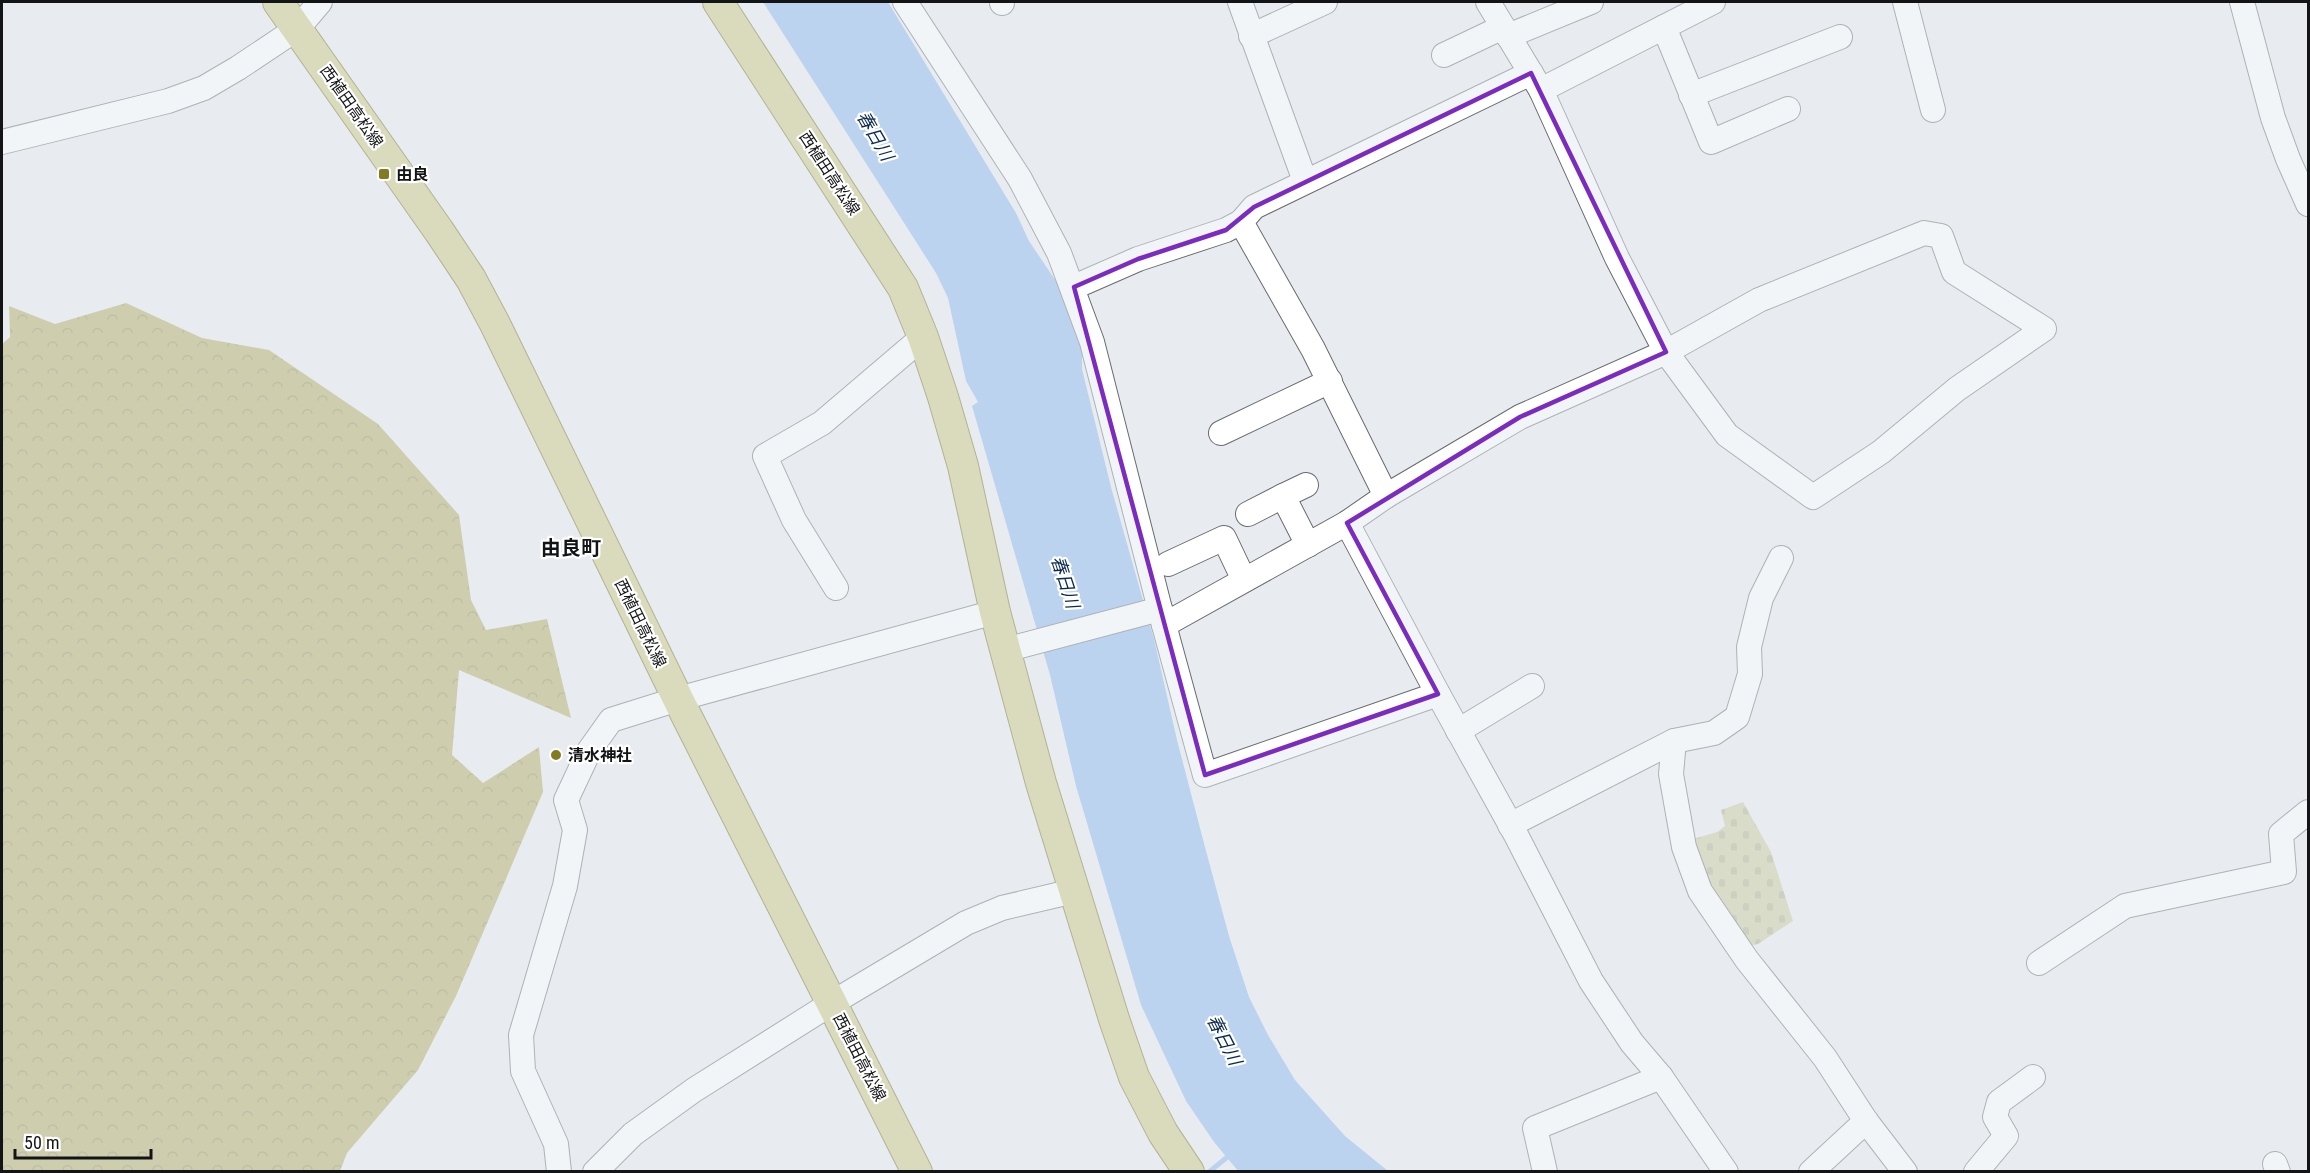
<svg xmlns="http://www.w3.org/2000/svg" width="2310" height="1173" font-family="'Roboto Condensed','Noto Sans JP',sans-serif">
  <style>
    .forest { fill: url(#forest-crowns) }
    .cemetery { fill: url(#cemetery-stones) }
    .water { fill: #88b4ee }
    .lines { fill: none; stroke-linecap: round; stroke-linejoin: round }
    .stream { stroke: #88b4ee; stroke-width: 5 }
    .minor-casing { stroke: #686b6f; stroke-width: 26 }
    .major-casing { stroke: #736c22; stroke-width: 32 }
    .minor { stroke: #fff; stroke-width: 24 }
    .major { stroke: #cac37f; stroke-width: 30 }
    .marked { fill: none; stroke: #7b2cbf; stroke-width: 4.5; stroke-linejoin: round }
    .poi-dot { fill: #837b21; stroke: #fff; stroke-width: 2 }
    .labels { text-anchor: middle; stroke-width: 4.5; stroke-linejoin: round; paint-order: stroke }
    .street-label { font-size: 16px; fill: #131416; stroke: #fff }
    .poi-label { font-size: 16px; font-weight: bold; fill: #131416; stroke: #fff; text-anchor: start }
    .water-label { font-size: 18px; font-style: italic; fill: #0c2a4f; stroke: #fff }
    .quarter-label { font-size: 20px; font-weight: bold; fill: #131416; stroke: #fff }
  </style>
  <defs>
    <pattern id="forest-crowns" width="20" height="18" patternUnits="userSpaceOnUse" patternTransform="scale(1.5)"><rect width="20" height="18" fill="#afa95e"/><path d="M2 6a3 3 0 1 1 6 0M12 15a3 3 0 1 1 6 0" fill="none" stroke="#8d884d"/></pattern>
    <pattern id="cemetery-stones" width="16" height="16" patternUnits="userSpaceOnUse" patternTransform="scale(1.5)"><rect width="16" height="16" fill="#cbc79b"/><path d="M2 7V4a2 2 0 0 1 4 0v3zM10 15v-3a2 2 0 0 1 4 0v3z" fill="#adaa85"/></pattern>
  </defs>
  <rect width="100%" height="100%" fill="#e8ecf0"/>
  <polygon class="forest" points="126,303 202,338 269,350 378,424 459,515 471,600 486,630 547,619 571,718 459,670 452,755 483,783 539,747 543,792 456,996 418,1070 347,1153 340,1171 2,1171 2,344 10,337 9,306 55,324"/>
  <polygon class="cemetery" points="1743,802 1771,852 1793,921 1758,944 1744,947 1705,890 1693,839 1717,832 1725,826 1721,810"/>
  <polygon class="water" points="763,2 888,2 1016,213 1029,241 1062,290 1082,344 1082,369 1111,487 1154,639 1177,740 1205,847 1229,936 1249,997 1268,1035 1295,1080 1345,1136 1388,1171 1238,1171 1214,1142 1186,1101 1141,1005 1076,786 1050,675 972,406 978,402 966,381 948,298 936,273"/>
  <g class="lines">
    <polyline class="stream" points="1209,1172 1231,1154"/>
    <defs>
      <g id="minor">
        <polyline points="905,2 1020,179 1059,253 1092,342 1164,625 1347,523 1386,496 1520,417 1666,352 1759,300 1924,233 1941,236 1954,272 2044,329 1957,389 1881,452 1813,497 1727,435 1666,352 1617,258 1541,90 1488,2"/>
        <polyline points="1002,2 1002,3"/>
        <polyline points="1240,2 1305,181"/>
        <polyline points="1905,2 1933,110"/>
        <polyline points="2242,2 2273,118 2288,159 2308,204"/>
        <polyline points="1664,27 1711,142 1788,109"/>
        <polyline points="1251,36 1325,2"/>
        <polyline points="1508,36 1591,2"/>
        <polyline points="1444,55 1503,27"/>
        <polyline points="1541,90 1713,2"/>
        <polyline points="1691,95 1840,37"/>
        <polyline points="2,142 168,101 204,88 238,68 298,28 320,2"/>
        <polyline points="1241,222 1313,349 1386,496"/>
        <polyline points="1074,287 1138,259 1226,230 1241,222 1254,207 1531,73"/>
        <polyline points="1221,433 1330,381"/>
        <polyline points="1283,496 1306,485"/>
        <polyline points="1248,514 1283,496 1308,545"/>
        <polyline points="1347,523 1438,694 1516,835 1591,981 1632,1043 1661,1077 1726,1172"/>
        <polyline points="1168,564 1224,538 1244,580"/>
        <polyline points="836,588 794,520 765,456 822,423 923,337"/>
        <polyline points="1164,625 1205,775 1438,694"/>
        <polyline points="1005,650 1160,609"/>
        <polyline points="1458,731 1532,686"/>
        <polyline points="1674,741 1671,774 1684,847 1700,891 1747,960 1825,1058 1866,1121 1905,1172"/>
        <polyline points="1510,825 1674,741 1714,733 1737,717 1750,674 1749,647 1761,598 1781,558"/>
        <polyline points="2039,963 2125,906 2284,872 2281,834 2308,812"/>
        <polyline points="2275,1164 2278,1172"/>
        <polyline points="559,1172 556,1144 523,1071 521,1035 565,886 575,830 566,800 589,751 611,720 678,699 995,612"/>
        <polyline points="595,1172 633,1134 694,1090 832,1003 966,923 1002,908 1074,891"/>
        <polyline points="1545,1172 1535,1128 1661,1077"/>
        <polyline points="1811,1172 1866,1121"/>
        <polyline points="1976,1172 2006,1136 1995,1117 1999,1102 2033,1077"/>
      </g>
      <g id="major">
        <polyline points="278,2 439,231 471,279 495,324 678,699 917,1172"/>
        <polyline points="718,2 903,288 923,337 943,397 963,466 995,612 1041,783 1114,1019 1134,1077 1163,1133 1189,1172"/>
      </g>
    </defs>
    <use href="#minor" class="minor-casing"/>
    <use href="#major" class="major-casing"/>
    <use href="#minor" class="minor"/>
    <use href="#major" class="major"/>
  </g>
  <path d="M0 0H2310V1173H0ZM1531,73L1666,352L1520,417L1347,523L1438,694L1205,775L1074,287L1138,259L1226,230L1254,207Z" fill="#e8ecf0" fill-opacity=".55" fill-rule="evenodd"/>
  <path class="marked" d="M1531,73L1666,352L1520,417L1347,523L1438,694L1205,775L1074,287L1138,259L1226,230L1254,207Z"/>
  <g class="poi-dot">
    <rect x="378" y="168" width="12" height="12" rx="3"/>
    <circle cx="556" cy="755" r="6"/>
  </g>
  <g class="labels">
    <g class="street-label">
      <text transform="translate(352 106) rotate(55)" y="6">西植田高松線</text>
      <text transform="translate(830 173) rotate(57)" y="6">西植田高松線</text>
      <text transform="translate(641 623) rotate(64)" y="6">西植田高松線</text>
      <text transform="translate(860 1057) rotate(63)" y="6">西植田高松線</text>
    </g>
    <g class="poi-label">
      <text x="396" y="180">由良</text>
      <text x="568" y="761">清水神社</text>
    </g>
    <g class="water-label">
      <text transform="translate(875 136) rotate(60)" y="6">春日川</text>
      <text transform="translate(1065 582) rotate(72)" y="6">春日川</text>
      <text transform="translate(1224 1040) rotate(63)" y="6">春日川</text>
    </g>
    <g class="quarter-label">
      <text x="571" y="555">由良町</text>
    </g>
  </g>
  <rect width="2310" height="1173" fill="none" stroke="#131416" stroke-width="6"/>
  <path d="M15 1149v9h136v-9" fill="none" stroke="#131416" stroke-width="3"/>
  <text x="24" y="1149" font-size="18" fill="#131416" stroke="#ffffff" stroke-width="4.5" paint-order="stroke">50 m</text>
</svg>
